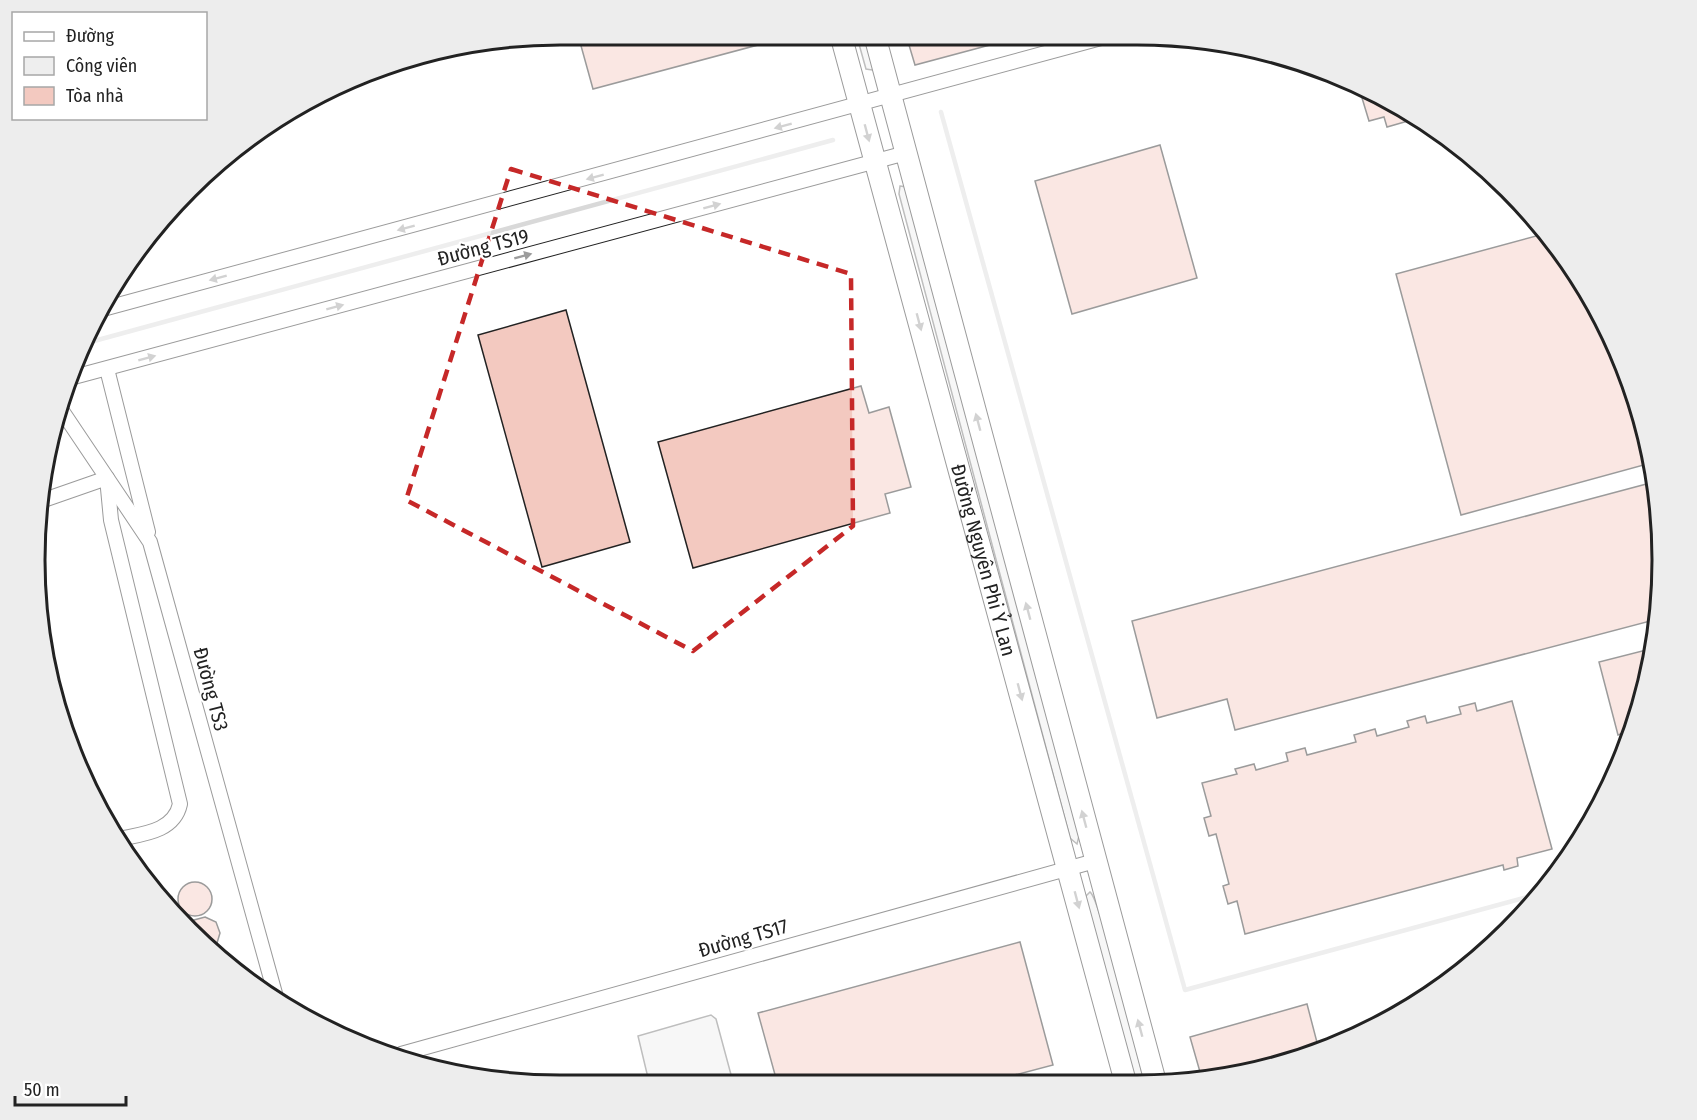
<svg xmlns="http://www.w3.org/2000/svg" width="1697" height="1120" font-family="'Fira Sans Condensed',sans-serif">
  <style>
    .green { fill: #eee; stroke: #6f6f6f; stroke-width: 1.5 }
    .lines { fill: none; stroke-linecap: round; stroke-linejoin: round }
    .stream { stroke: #d9d9d9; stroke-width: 4.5 }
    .building { fill: #f3c9c0; stroke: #222; stroke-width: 1.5 }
    .street-casing { stroke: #222; stroke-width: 16 }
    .primary-casing { stroke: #222; stroke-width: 23 }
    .street { stroke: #fff; stroke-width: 14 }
    .primary { stroke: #fff; stroke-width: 21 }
    .oneway { fill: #9c9c9c }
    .marked { fill: none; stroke: #c62828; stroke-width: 4.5; stroke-dasharray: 12 8; stroke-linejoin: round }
    .labels { text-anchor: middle; stroke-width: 4.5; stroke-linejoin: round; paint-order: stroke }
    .street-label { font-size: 20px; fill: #222; stroke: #fff }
    .rim { fill: none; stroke: #222; stroke-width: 3 }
  </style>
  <rect width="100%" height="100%" fill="#fff"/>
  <g class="green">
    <polygon points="857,37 867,37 873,68 872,70 866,69"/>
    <polygon points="900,186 907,187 1079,836 1077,844 1070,838 899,194"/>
    <path d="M1090,892C1101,899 1138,1059 1145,1084H1136L1085,897Z"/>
    <polygon points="711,1015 716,1019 733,1082 649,1082 638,1036"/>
  </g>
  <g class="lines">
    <g class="stream">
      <polyline points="941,112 1185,990 1542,893"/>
      <polyline points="83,344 833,140"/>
    </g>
  </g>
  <g class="building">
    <polygon points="578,35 772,36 773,41 593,89"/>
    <polygon points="925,37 1016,38 915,65 909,45 926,40"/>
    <polygon points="1363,87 1369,89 1415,119 1387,127 1384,117 1369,121 1359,88"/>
    <polygon points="1160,145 1197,278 1072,314 1035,181"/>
    <polygon points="1547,233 1608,328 1645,424 1651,463 1461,515 1396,274"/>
    <polygon points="566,310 630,542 542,567 478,335"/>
    <polygon points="861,386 869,413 889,407 911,487 885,494 890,513 693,568 658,442"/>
    <polygon points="1654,482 1661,526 1658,619 1235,730 1227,699 1157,718 1132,621"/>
    <polygon points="1654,648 1634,729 1618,735 1599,662"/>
    <polygon points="1512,701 1552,849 1517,858 1518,866 1504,870 1503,865 1245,934 1237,901 1228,904 1223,886 1229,884 1216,834 1209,836 1204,818 1211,816 1202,783 1237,774 1235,769 1254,764 1256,770 1288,761 1286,753 1305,748 1307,755 1356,742 1354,735 1375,729 1377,736 1409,727 1407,721 1425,716 1427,723 1461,714 1459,707 1475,703 1477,711"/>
    <circle cx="195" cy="899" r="17"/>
    <polygon points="161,891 172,897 176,910"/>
    <polygon points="205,917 216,922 220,933 217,943 209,950 189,925 194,920"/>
    <polygon points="1020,942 1053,1065 984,1083 777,1082 758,1013"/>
    <polygon points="216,954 225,958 227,964 213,955"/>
    <polygon points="1307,1004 1319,1050 1273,1068 1202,1079 1190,1037"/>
  </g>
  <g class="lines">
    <defs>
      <g id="street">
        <polyline points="103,309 1101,38"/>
        <polyline points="107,369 148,532"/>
        <polyline points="70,378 906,153"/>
        <polyline points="62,411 150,542 276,997"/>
        <path d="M41,501L107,478L111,520L180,804C174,832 142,834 119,839"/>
        <polyline points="401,1054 1095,861"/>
      </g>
      <g id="primary">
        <path id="s1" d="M841,36L1126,1084"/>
        <polyline points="875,37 1156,1084"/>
      </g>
    </defs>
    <use href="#street" class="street-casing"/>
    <use href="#primary" class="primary-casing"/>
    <use href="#street" class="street"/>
    <use href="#primary" class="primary"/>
  </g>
  <defs><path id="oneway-solid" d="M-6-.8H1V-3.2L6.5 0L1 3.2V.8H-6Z" transform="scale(1.5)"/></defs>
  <g class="oneway">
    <use href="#oneway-solid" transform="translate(783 126) rotate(165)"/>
    <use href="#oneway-solid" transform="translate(867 133) rotate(75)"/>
    <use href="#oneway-solid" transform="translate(595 177) rotate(165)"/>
    <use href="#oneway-solid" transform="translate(712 206) rotate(-15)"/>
    <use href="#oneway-solid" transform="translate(406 228) rotate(165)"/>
    <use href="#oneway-solid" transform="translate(523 256) rotate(-15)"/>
    <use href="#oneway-solid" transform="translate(218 278) rotate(165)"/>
    <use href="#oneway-solid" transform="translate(335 307) rotate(-15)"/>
    <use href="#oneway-solid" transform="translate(919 322) rotate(75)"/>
    <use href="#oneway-solid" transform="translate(147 358) rotate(-15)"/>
    <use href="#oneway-solid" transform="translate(978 422) rotate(-105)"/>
    <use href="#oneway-solid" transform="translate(1028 611) rotate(-105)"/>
    <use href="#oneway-solid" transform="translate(1020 692) rotate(75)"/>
    <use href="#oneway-solid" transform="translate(1084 819) rotate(-105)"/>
    <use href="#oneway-solid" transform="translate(1077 900) rotate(75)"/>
    <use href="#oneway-solid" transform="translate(1140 1028) rotate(-105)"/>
  </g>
  <path d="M0 0H1697V1120H0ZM511,169L851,274L853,526L693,651L406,500Z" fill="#fff" fill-opacity=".55" fill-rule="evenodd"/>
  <path class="marked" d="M511,169L851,274L853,526L693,651L406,500Z"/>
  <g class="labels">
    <g class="street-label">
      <text transform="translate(483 247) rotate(-15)" y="7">Đường TS19</text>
      <text dy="7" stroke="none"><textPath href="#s1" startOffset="543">Đường Nguyên Phi Ỷ Lan</textPath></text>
      <text transform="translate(211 689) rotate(75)" y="7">Đường TS3</text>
      <text transform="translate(743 938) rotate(-16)" y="7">Đường TS17</text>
    </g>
  </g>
  <path d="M0 0H1697V1120H0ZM560 45H1137A515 515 0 0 1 1652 560V560A515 515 0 0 1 1137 1075H560A515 515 0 0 1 45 560V560A515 515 0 0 1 560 45Z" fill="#ededed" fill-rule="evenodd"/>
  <path class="rim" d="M560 45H1137A515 515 0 0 1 1652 560V560A515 515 0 0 1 1137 1075H560A515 515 0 0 1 45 560V560A515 515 0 0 1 560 45Z"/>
  <rect x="12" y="12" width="195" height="108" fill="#ffffff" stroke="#a7a7a7" stroke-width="1.5"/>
  <rect x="24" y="32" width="30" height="9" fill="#ffffff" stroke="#a7a7a7" stroke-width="1.5"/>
  <text x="66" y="42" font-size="18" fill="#222222">Đường</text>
  <rect x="24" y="57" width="30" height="18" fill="#eeeeee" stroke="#a7a7a7" stroke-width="1.5"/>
  <text x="66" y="72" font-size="18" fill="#222222">Công viên</text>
  <rect x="24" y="87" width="30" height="18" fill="#f3c9c0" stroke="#a7a7a7" stroke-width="1.5"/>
  <text x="66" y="102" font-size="18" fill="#222222">Tòa nhà</text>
  <path d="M15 1096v9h111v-9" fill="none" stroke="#222222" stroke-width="3"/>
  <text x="24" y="1096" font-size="18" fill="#222222" stroke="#ffffff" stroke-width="4.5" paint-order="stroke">50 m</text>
</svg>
